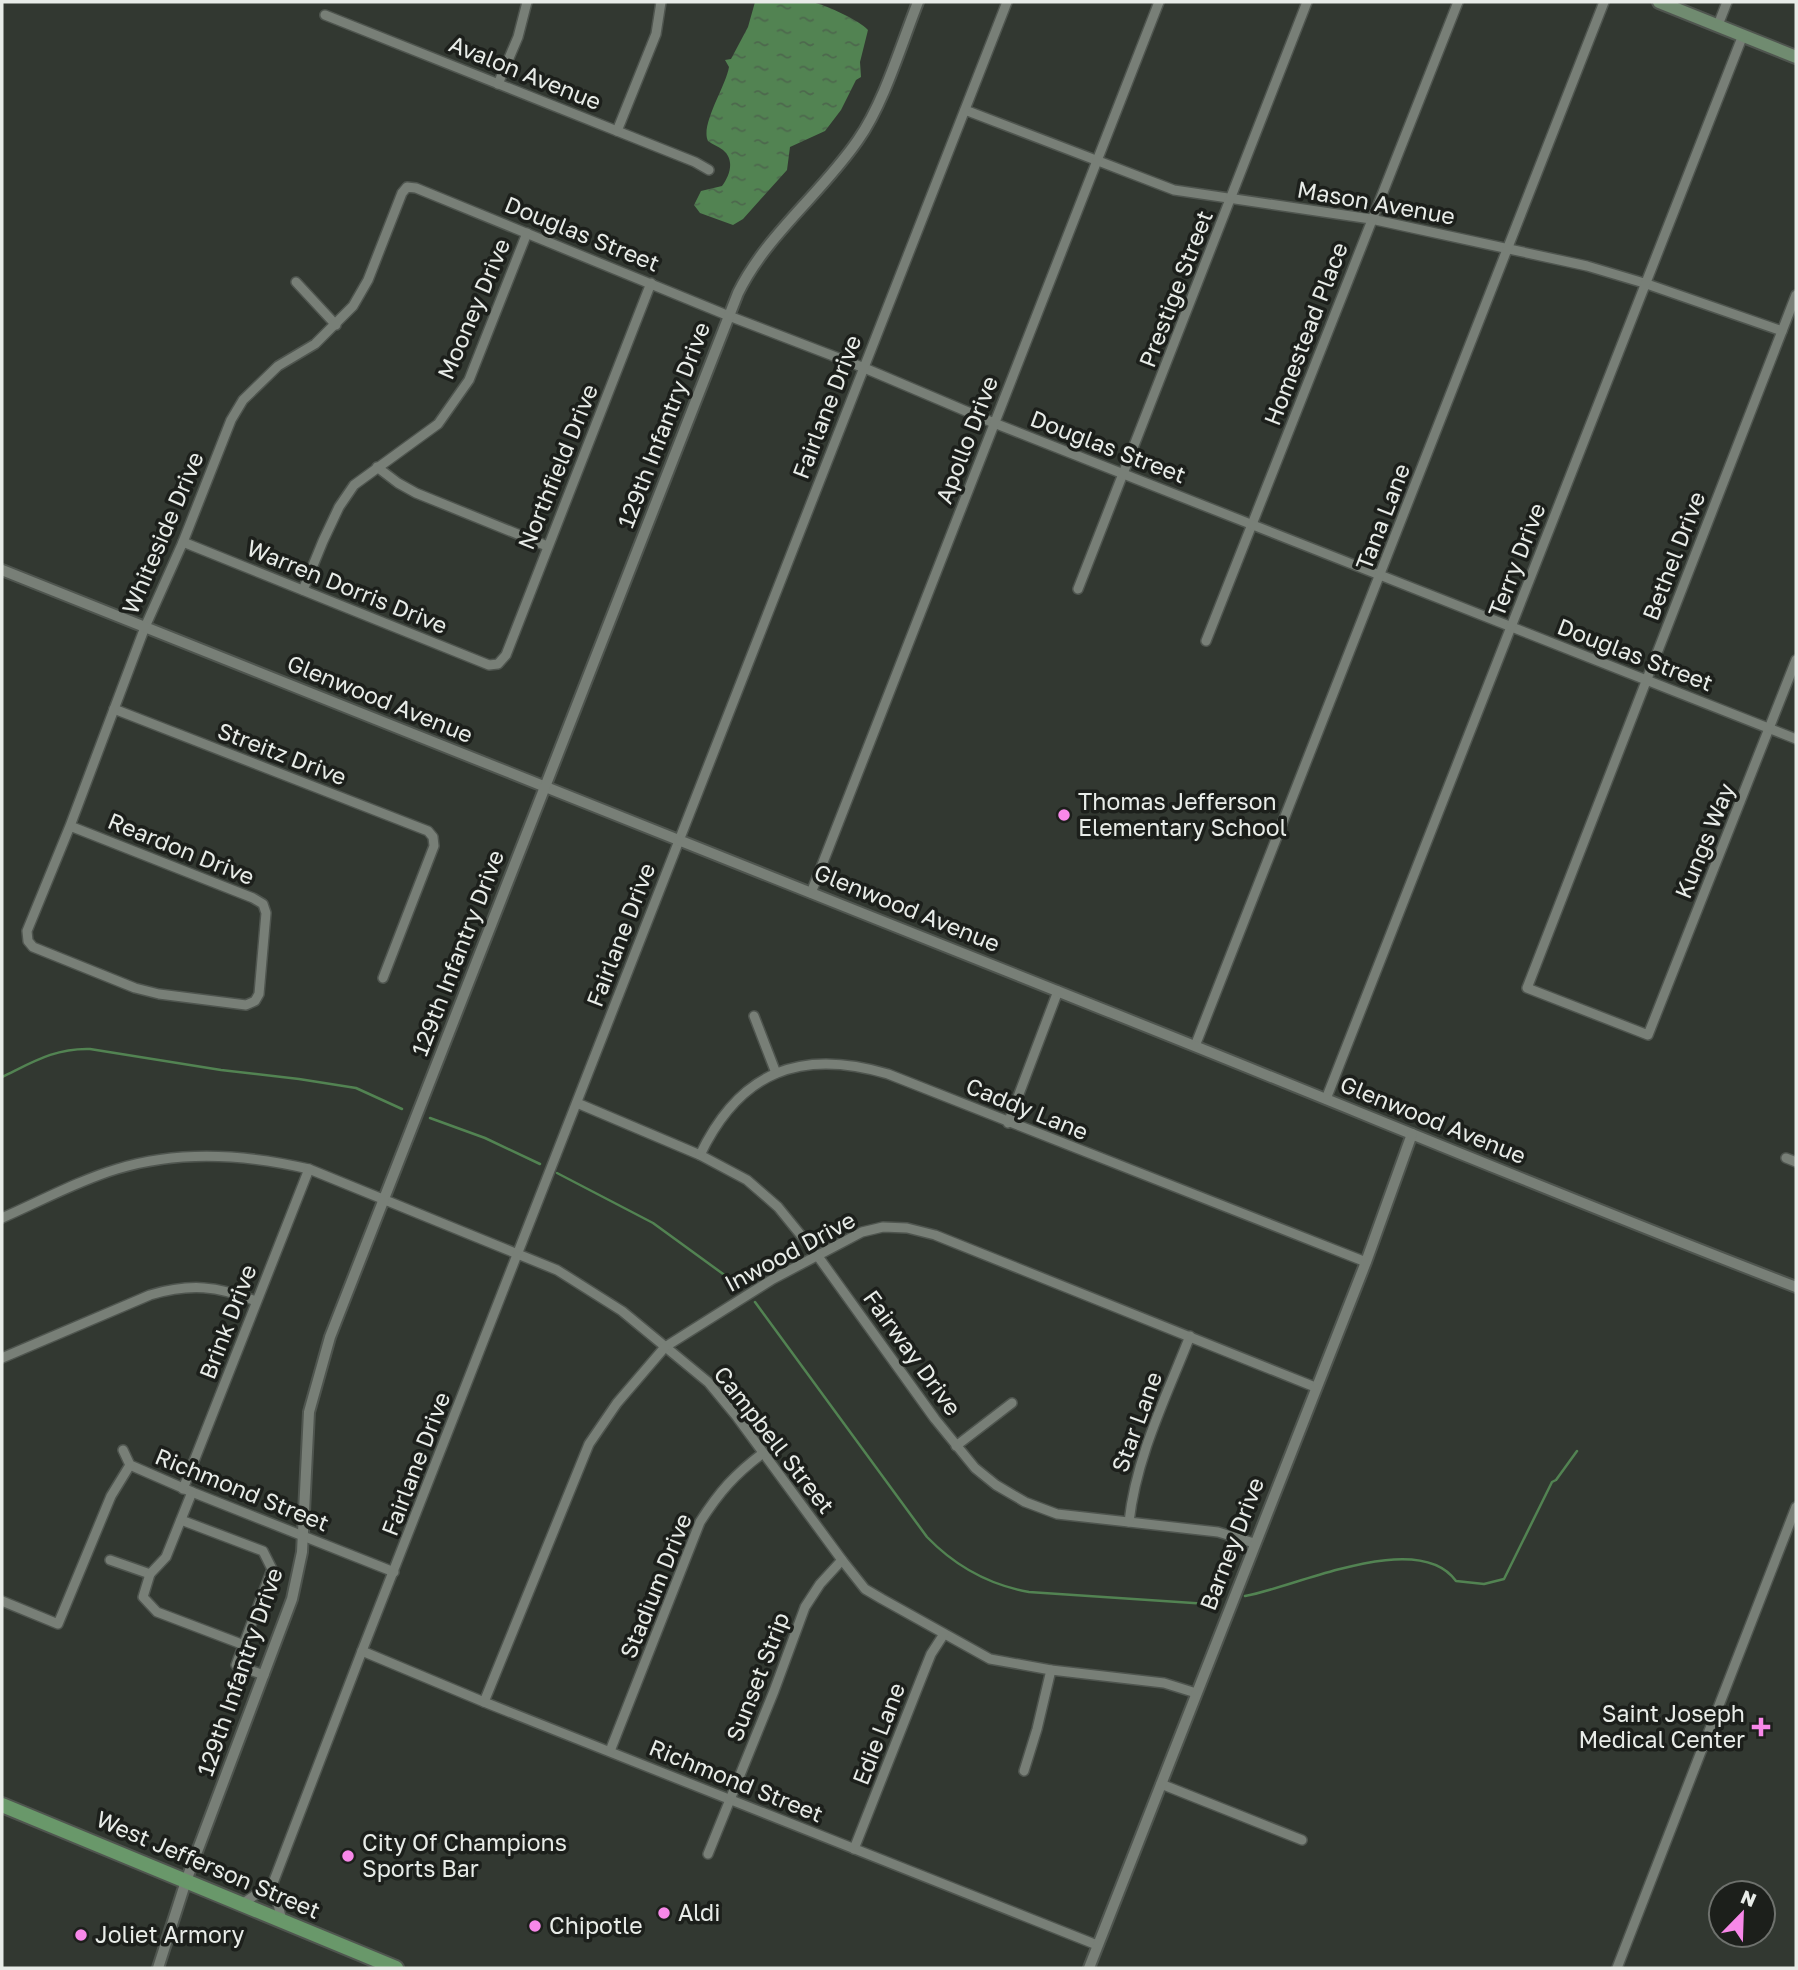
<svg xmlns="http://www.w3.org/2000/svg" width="1798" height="1970" font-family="'Golos Text',sans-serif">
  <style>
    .water { fill: url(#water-ripples) }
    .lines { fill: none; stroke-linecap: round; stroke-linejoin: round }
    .stream { stroke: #528352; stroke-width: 2.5 }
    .minor-casing { stroke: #4f554f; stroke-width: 12 }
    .tertiary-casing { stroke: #4f554f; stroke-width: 14 }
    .secondary-casing { stroke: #4f554f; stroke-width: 16 }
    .primary-casing { stroke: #4f554f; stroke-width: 18 }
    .minor { stroke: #787f77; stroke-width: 9 }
    .tertiary { stroke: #787f77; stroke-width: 10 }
    .secondary { stroke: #708b70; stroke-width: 12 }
    .primary { stroke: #69986a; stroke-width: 14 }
    .poi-dot { fill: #f888e9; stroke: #1c1f1b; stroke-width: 2.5 }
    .labels { text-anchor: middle; stroke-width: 7; stroke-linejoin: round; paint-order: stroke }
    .street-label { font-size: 23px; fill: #e8ece8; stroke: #1c1f1b }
    .poi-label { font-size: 23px; fill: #e8ece8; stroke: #1c1f1b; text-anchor: start }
  </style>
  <defs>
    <pattern id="water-ripples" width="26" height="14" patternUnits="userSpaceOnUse" patternTransform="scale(1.75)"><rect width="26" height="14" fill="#528352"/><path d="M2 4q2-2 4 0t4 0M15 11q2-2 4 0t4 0" fill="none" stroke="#4d684d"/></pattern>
  </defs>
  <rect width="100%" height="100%" fill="#323831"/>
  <path class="water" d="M755,2C773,2 795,0 812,2C826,5 859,20 868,30L860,62L861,77L856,80L841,110L825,131L790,147L787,170L743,219L733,225L700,213L694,205L701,191L722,186C730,175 735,160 723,150C718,146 713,145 708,141C700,125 726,86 729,67L725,60L731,59L748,27Z"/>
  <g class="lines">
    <g class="stream">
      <path d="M2,1077C33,1062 55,1048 90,1049L221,1070L299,1079L356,1088L402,1109"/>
      <polyline points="430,1118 485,1138 540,1164"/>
      <polyline points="557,1173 653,1223 741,1287"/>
      <path d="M755,1302L927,1537C955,1566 990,1585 1029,1592L1208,1604"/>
      <path d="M1245,1596C1296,1587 1418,1528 1456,1581L1484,1584L1504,1579L1552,1482L1556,1480L1577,1451"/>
    </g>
    <defs>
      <g id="minor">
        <polyline points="325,15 617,131 695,162 709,170"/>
        <polyline points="1718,25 1727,2"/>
        <polyline points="498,84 518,37 527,2"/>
        <polyline points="965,110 1174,190 1371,219 1587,266 1644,283 1782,331"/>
        <polyline points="617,131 656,34 661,2"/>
        <polyline points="296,282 336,325"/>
        <polyline points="1796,295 1527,988 1648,1035 1796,660"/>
        <polyline points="377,467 398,483 416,493 547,546"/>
        <polyline points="183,542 489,665 498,664 506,655 651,283"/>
        <polyline points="1078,589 1307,2"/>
        <polyline points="303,590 323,541 339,507 354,485 438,424 469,380 527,233"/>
        <polyline points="1206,641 1458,2"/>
        <polyline points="114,709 428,831 433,837 434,846 383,978"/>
        <polyline points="70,826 253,898 263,904 266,913 259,994 255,1001 246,1005 159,994 135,988 33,947 28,941 27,931 70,826 145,627 183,542 231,420 243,400 278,366 315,344 353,306 368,280 402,193 407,187 416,188 729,316 862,367 994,423 1796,739"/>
        <polyline points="811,893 1159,2"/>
        <polyline points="754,1016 776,1073"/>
        <polyline points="1195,1046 1604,2"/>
        <polyline points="1326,1099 1743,35"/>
        <polyline points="577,1103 700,1155 747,1180 778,1207 817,1255 935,1419 975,1468 996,1485 1025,1502 1057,1514 1218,1532 1254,1543"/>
        <polyline points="1008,1123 1058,991"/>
        <path d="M700,1155C740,1071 801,1048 888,1074L1366,1262"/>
        <polyline points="1786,1158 1796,1162"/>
        <path d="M2,1218C39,1202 77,1181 117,1169C179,1150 245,1154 309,1169L557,1270L622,1311L708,1382L737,1417L842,1560L865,1589L882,1599L990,1659L1051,1670L1164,1683L1196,1693"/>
        <path d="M2,1358L150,1295C191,1283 217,1286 256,1301"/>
        <polyline points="956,1446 1012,1403"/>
        <polyline points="123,1450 130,1465 192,1492 394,1572"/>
        <polyline points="183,1489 309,1169"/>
        <polyline points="181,1520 263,1551 272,1569 236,1665 264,1675"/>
        <path d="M1129,1522C1136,1457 1166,1397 1190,1336"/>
        <polyline points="110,1560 150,1574 166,1557 192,1492"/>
        <polyline points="150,1574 143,1597 157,1612 244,1645"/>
        <polyline points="2,1601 58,1624 111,1496 130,1465"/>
        <polyline points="362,1651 484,1702 1097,1945"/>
        <polyline points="484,1702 589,1444 617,1403 665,1347 773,1279 862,1232 883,1227 907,1228 935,1235 1315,1387"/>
        <path d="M610,1751L700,1522C719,1492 735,1474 763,1453"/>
        <polyline points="1024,1771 1037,1729 1051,1670"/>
        <polyline points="1161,1784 1302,1840"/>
        <polyline points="854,1849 921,1679 931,1654 944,1634"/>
        <polyline points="708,1854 774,1691 805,1607 820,1584 842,1560"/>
        <polyline points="242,1904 273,1883"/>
        <polyline points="282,1921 273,1883 362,1651 1007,2"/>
        <polyline points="1617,1968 1796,1507"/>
      </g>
      <g id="tertiary">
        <path d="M2,570C368,717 736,862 1102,1009C1334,1101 1564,1198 1796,1287"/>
        <path d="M158,1968L186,1881L292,1599L302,1552L309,1412L330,1337L738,293C767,234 821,194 858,140C884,103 901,45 918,2"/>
        <polyline points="1089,1968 1366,1262 1412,1134"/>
      </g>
      <polyline id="secondary" points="1659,2 1796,57"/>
      <polyline id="primary" points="2,1805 396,1968"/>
    </defs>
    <use href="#minor" class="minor-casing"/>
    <use href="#tertiary" class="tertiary-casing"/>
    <use href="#secondary" class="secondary-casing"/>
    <use href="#primary" class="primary-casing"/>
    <use href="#minor" class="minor"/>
    <use href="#tertiary" class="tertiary"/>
    <use href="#secondary" class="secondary"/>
    <use href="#primary" class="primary"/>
  </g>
  <g class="poi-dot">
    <circle cx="1064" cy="815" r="7"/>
    <path d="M1757.5 1716.5h7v7h7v7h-7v7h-7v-7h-7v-7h7z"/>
    <circle cx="348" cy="1856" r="7"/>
    <circle cx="664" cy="1913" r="7"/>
    <circle cx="535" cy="1926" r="7"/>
    <circle cx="81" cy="1935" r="7"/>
  </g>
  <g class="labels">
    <g class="street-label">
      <text transform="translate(525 73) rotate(22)" y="8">Avalon Avenue</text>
      <text transform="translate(1376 203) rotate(10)" y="8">Mason Avenue</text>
      <text transform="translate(582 234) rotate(22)" y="8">Douglas Street</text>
      <text transform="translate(1176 289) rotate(-69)" y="8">Prestige Street</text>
      <text transform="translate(474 309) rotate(-67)" y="8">Mooney Drive</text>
      <text transform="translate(1306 334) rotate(-69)" y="8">Homestead Place</text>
      <text transform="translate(827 407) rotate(-69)" y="8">Fairlane Drive</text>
      <text transform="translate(664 425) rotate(-69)" y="8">129th Infantry Drive</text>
      <text transform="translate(967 440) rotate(-69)" y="8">Apollo Drive</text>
      <text transform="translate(1108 447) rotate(21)" y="8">Douglas Street</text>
      <text transform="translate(558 467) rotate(-68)" y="8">Northfield Drive</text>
      <text transform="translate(1383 517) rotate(-69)" y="8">Tana Lane</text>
      <text transform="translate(163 533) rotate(-67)" y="8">Whiteside Drive</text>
      <text transform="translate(1674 556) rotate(-69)" y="8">Bethel Drive</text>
      <text transform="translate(1517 560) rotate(-69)" y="8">Terry Drive</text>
      <text transform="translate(347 587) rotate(22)" y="8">Warren Dorris Drive</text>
      <text transform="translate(1635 655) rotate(21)" y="8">Douglas Street</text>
      <text transform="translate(380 699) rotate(22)" y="8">Glenwood Avenue</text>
      <text transform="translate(282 754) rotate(21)" y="8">Streitz Drive</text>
      <text transform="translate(1705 841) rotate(-68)" y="8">Kungs Way</text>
      <text transform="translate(181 849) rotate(22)" y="8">Reardon Drive</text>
      <text transform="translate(907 908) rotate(22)" y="8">Glenwood Avenue</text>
      <text transform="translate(621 935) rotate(-69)" y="8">Fairlane Drive</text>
      <text transform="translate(458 953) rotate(-69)" y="8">129th Infantry Drive</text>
      <text transform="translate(1027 1109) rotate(22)" y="8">Caddy Lane</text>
      <text transform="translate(1433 1120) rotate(22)" y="8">Glenwood Avenue</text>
      <text transform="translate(790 1252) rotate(-28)" y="8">Inwood Drive</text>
      <text transform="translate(228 1322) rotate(-69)" y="8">Brink Drive</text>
      <text transform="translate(912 1353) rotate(54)" y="8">Fairway Drive</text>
      <text transform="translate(1137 1422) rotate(-70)" y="8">Star Lane</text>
      <text transform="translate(774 1440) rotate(52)" y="8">Campbell Street</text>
      <text transform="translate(416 1464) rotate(-69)" y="8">Fairlane Drive</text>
      <text transform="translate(242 1490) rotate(22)" y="8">Richmond Street</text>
      <text transform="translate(1232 1544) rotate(-69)" y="8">Barney Drive</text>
      <text transform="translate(656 1586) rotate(-68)" y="8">Stadium Drive</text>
      <text transform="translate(240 1672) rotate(-71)" y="8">129th Infantry Drive</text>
      <text transform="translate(758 1677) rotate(-69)" y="8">Sunset Strip</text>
      <text transform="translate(879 1734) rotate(-69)" y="8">Edie Lane</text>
      <text transform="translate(736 1781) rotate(22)" y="8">Richmond Street</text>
      <text transform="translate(208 1865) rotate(23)" y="8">West Jefferson Street</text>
    </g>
    <g class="poi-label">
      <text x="1078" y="810">Thomas Jefferson<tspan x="1078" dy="26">Elementary School</tspan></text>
      <text x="1745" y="1722" text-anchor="end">Saint Joseph<tspan x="1745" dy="26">Medical Center</tspan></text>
      <text x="362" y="1851">City Of Champions<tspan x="362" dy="26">Sports Bar</tspan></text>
      <text x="678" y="1921">Aldi</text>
      <text x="549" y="1934">Chipotle</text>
      <text x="95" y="1943">Joliet Armory</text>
    </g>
  </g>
  <rect width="1798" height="1970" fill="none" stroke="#e8ece8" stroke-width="7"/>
  <g transform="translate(1742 1914) rotate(23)"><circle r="33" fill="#1c1f1b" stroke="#6e716d" stroke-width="2"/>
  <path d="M0-5L12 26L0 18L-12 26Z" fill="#f888e9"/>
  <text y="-10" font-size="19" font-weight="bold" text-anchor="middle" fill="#e8ece8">N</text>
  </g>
</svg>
